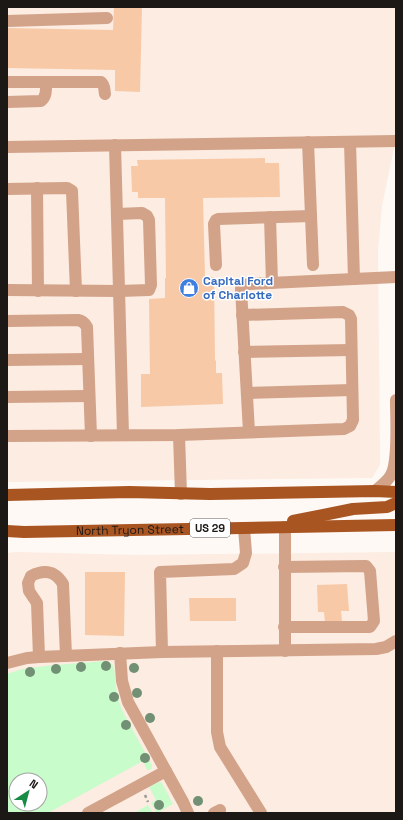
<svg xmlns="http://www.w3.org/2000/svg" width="403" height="820" font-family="'Space Grotesk',sans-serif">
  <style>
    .built { fill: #fcece1; fill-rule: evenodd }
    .green { fill: #c9fccb; fill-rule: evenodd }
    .building { fill: #f8c9a6 }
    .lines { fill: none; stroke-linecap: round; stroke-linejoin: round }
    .path { stroke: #9d9996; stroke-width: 2.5; stroke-dasharray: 3 3; stroke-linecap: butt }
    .minor { stroke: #d2a289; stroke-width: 12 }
    .major { stroke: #a95522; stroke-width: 12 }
    .tree { fill: #729074 }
    .labels { text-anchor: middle; stroke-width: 3; stroke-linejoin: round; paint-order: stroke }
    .shield { fill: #fff; stroke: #605d5c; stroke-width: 1 }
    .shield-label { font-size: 11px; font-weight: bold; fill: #1c1816 }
    .shop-label { font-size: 12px; font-weight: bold; fill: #366cbe; stroke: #fff; text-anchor: start }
    .street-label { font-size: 12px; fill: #1c1816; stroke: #fff }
  </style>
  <rect width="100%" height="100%" fill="#fef9f5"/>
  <g class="built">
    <polygon points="7,7 396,7 396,138 382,206 378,250 380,465 372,478 7,482"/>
    <path d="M17,552L137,555L396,552V813H7V553ZM16,780H40V804H16Z"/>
  </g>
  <g class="green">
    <path d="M105,661L108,662L112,664L114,668L116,688L119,702L124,714L152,765V768L150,770H147L143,761L48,813H7V674L22,669L44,666ZM16,780H40V804H16Z"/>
    <polygon points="159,782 161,782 163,785 173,804 157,813 151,803 156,800 149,787"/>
    <polygon points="148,805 153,813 134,813"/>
  </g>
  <g class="building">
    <polygon points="114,7 142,7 140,92 115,91 115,70 7,68 7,28 113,30"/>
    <polygon points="265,158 265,163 279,163 280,197 203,198 205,277 214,277 215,361 216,360 216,373 222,373 223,404 141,407 141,374 150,374 149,299 165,298 165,278 166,278 165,198 138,198 138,192 132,192 131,166 138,166 137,160"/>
    <polygon points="85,572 125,572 124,636 85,635"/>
    <polygon points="347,584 349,611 341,611 342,622 325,623 324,612 318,612 317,585"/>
    <polygon points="189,598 236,598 236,621 190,621"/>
  </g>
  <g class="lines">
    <polyline class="path" points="145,795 148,802"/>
    <g class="minor">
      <polyline points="7,21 107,18"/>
      <path d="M7,82H101C105,85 104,89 105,94"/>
      <path d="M7,102L41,101C47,96 46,89 46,82"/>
      <polyline points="308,142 313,265"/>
      <polyline points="350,142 354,279"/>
      <polyline points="115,145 123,435"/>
      <polyline points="7,147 396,141"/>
      <polyline points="37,188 38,291"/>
      <polyline points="7,189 67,188 72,191 76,291"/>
      <polyline points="270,217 272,283"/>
      <polyline points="216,265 214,224 216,220 218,219 311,216"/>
      <polyline points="7,290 119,291 149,290 151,285 149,220 147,216 142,213 117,214"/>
      <path d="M7,321L78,320C83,321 85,323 87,327L91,436"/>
      <polyline points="244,352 351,350"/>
      <polyline points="7,360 88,359"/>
      <polyline points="247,393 352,390"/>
      <polyline points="7,397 89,396"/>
      <polyline points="249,432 241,289 242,286 249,284 396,277"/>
      <polyline points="179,435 181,494"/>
      <polyline points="7,436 179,435 344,429 350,426 353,420 351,319 349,315 343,312 242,315"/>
      <path d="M375,491C381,486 387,482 391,475C399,461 396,418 396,400"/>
      <polyline points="284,627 370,627 374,621 370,571 366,566 284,567"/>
      <polyline points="217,651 217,732 220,747 261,813"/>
      <polyline points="285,651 285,527"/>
      <polyline points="162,652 160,572 234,569 243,563 246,553 244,528"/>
      <polyline points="120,653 122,681 128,702 183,802 188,813"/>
      <path d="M39,657L37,603L29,591L28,583L31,576C45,569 55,571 63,584L66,656"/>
      <polyline points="7,663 27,658 39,657 162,652 376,649 386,647 396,641"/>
      <polyline points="88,813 166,771"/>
      <polyline points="214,813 220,810"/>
    </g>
    <g class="major">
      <polyline points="7,495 129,492 210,494 375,491 396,492"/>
      <polyline points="293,521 353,509 387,507 396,503"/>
      <path id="s1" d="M7,531L24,532L396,525"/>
    </g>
  </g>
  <g class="tree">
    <circle cx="106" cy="666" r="5"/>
    <circle cx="81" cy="667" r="5"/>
    <circle cx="134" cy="668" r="5"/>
    <circle cx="56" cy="669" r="5"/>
    <circle cx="30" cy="672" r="5"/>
    <circle cx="137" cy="693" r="5"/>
    <circle cx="114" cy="697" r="5"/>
    <circle cx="150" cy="718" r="5"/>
    <circle cx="126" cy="725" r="5"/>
    <circle cx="145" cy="758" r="5"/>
    <circle cx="198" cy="801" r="5"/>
    <circle cx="159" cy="805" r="5"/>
  </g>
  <defs>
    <symbol id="shop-disc" viewBox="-11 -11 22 22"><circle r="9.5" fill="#3f7fe0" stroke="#fff"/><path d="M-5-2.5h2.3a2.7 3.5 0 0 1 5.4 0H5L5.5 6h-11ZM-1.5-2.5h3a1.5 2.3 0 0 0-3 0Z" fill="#fff"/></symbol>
  </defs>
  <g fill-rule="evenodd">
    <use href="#shop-disc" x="178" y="277" width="22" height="22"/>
  </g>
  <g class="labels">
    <rect class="shield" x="190" y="519" width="40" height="18" rx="3"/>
    <g class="shield-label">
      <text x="210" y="532">US 29</text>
    </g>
    <g class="shop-label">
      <text x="203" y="285">Capital Ford<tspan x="203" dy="14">of Charlotte</tspan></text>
    </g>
    <g class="street-label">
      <text dy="4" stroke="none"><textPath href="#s1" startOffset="123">North Tryon Street</textPath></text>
    </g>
  </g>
  <rect width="403" height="820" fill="none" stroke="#1c1816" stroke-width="16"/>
  <g transform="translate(28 792) rotate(36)"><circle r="19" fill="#ffffff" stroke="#a4a3a2"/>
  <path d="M0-3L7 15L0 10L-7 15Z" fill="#188b45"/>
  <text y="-6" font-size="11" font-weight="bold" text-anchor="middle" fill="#1c1816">N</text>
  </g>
</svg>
